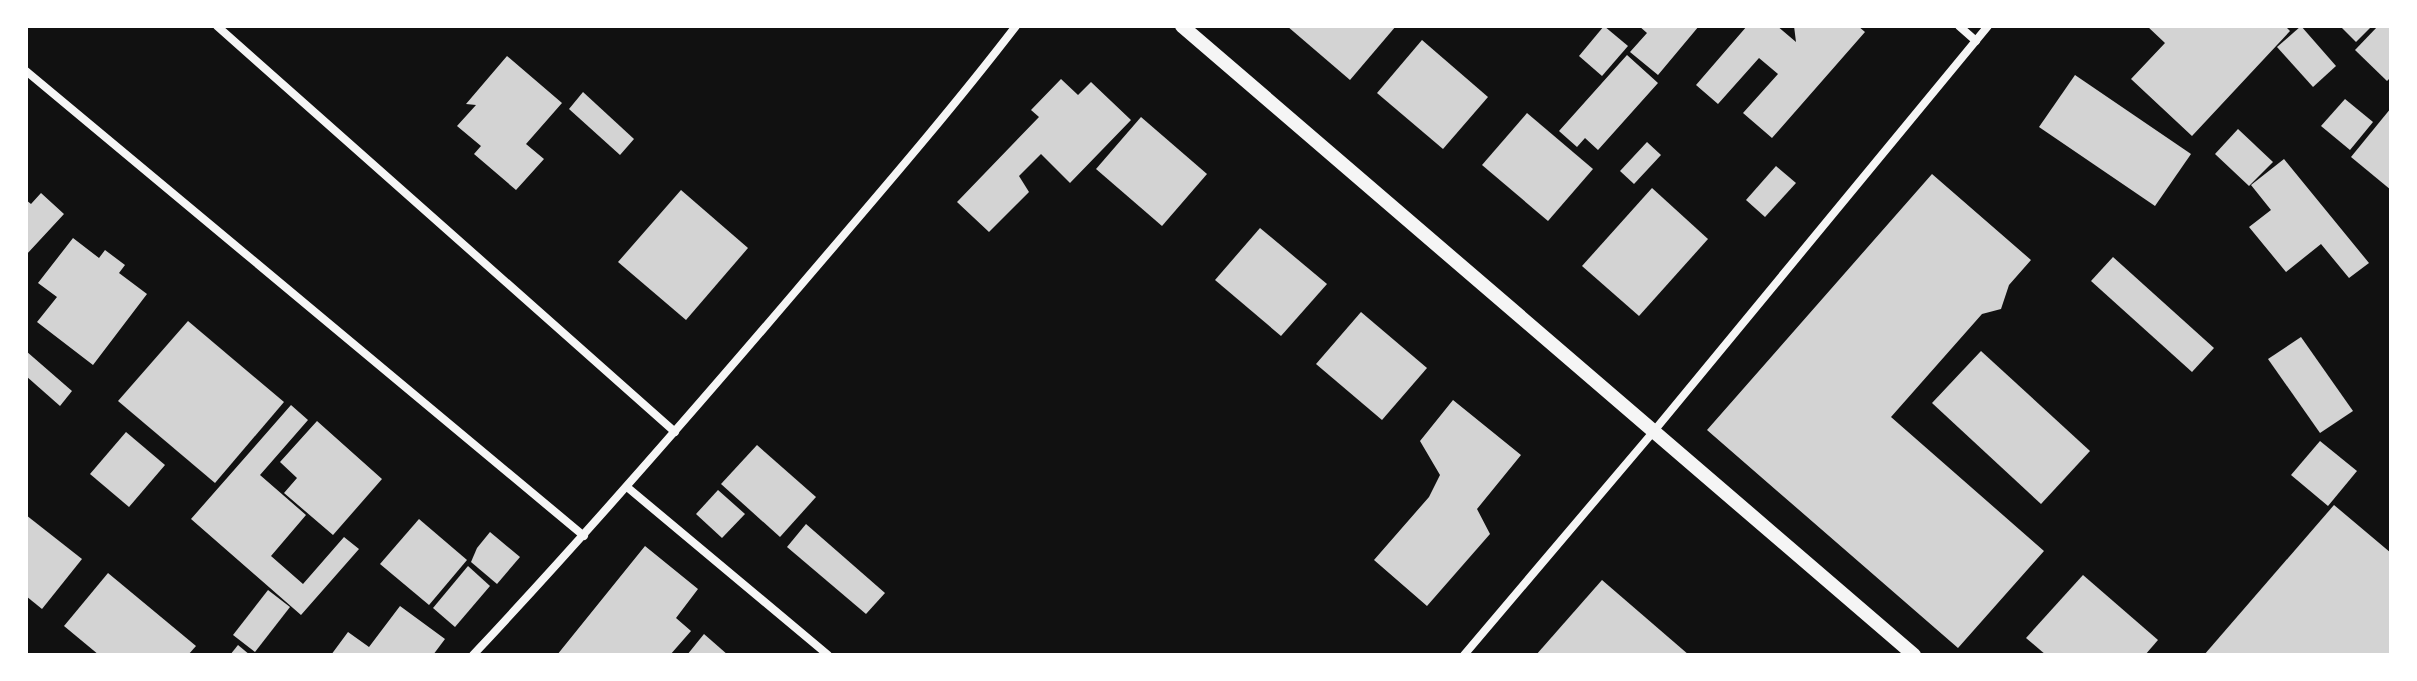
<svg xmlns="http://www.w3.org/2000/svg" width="2417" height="681" font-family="Roboto,sans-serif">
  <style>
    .building { fill: #d3d3d3 }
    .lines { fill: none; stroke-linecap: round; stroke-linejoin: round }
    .minor { stroke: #f5f5f5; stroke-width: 8 }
    .tertiary { stroke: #f5f5f5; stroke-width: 14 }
  </style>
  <rect width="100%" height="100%" fill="#111"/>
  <g class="building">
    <polygon points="1287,26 1396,26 1350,80"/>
    <polygon points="1604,26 1628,46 1602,76 1579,56"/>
    <polygon points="1639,26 1699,26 1658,75 1630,52 1647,33"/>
    <polygon points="1747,26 1777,26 1796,42 1794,26 1858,26 1865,32 1772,138 1743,113 1778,74 1759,58 1718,104 1696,85"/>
    <polygon points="2147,26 2285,26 2290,31 2192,136 2131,79 2165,43"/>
    <polygon points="2301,26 2336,66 2313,87 2277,47"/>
    <polygon points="2340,26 2372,26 2356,42"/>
    <polygon points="2378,26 2391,26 2391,77 2387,81 2355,50"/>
    <polygon points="1422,40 1488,97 1443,149 1377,93"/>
    <polygon points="1627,55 1658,83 1598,150 1585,138 1577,147 1559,131"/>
    <polygon points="507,56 562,103 526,144 544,159 516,190 474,154 481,146 457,126 476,105 466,104"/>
    <polygon points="2075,75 2191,154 2155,206 2039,127"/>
    <polygon points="1061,79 1078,95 1091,82 1131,120 1070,183 1041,154 1019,176 1029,192 989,232 957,202 1039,117 1031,110"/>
    <polygon points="583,92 634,139 620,155 569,109"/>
    <polygon points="2345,99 2373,122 2350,150 2321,126"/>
    <polygon points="2391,108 2391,190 2351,157"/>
    <polygon points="1527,113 1593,169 1548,221 1482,165"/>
    <polygon points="1141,117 1207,174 1162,226 1096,169"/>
    <polygon points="2238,129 2273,162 2249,186 2215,154"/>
    <polygon points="1647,142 1661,155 1634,184 1620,171"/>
    <polygon points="2284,159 2369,263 2349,278 2321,244 2286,272 2249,227 2271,210 2251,185"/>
    <polygon points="1776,166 1796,183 1765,217 1746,200"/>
    <polygon points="1932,174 2031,260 2009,285 2001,309 1982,314 1891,417 2044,551 1958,648 1707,430"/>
    <polygon points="1652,188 1708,239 1639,316 1582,266"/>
    <polygon points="681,190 748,248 686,320 618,262"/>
    <polygon points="41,193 64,214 26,255 26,200 31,204"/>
    <polygon points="1260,228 1327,284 1281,336 1215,280"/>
    <polygon points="73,238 99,258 105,250 125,265 119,273 147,294 93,365 37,322 57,297 38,283"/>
    <polygon points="2113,257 2214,348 2192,372 2091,281"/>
    <polygon points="1361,312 1427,368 1382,420 1316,364"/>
    <polygon points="188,321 284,402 215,483 118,401"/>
    <polygon points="2301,337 2353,411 2320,433 2268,359"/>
    <polygon points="26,351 72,391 60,406 26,376"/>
    <polygon points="1981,351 2090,451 2041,504 1932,403"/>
    <polygon points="1453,400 1521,455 1477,509 1490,534 1427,606 1374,560 1429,497 1440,475 1420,441"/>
    <polygon points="291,405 308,420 260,475 306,515 271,556 303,584 344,537 359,549 301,615 191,519"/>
    <polygon points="317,421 382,479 333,535 284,493 297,478 280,462"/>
    <polygon points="126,432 165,465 129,507 90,474"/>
    <polygon points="2320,441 2357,471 2328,506 2291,475"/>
    <polygon points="757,445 816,497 780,537 721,484"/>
    <polygon points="718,490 745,514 722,538 696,514"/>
    <polygon points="2334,505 2391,553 2391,655 2204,655"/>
    <polygon points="26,515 82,559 42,609 26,596"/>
    <polygon points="419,519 467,560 429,605 380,564"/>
    <polygon points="806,524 885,593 866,614 787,547"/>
    <polygon points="490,532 520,557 497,584 471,562 477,548"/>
    <polygon points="645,546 698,589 676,618 691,631 670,655 557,655"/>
    <polygon points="468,566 490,586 455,627 433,608"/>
    <polygon points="108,573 196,646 188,655 99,655 64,626"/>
    <polygon points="2083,575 2158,640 2145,655 2046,655 2026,638"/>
    <polygon points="1602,580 1689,655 1536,655"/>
    <polygon points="268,590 290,607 255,652 233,635"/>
    <polygon points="400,606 445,639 433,655 331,655 348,632 369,647"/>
    <polygon points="704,634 728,655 687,655"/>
    <polygon points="238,645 250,655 230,655"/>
  </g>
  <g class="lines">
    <g class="minor">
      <polyline points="217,26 675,432"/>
      <polyline points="1959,26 1976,41"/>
      <polyline points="26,71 584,536"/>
      <polyline points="627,487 828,655"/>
      <path d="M473,655C584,537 690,415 795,292C870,204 946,117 1016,26"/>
      <polyline points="1464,655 1654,431 1988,26"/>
    </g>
    <polyline class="tertiary" points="1182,26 1914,655"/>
  </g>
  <rect width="2417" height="681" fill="none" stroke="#ffffff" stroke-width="56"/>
</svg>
